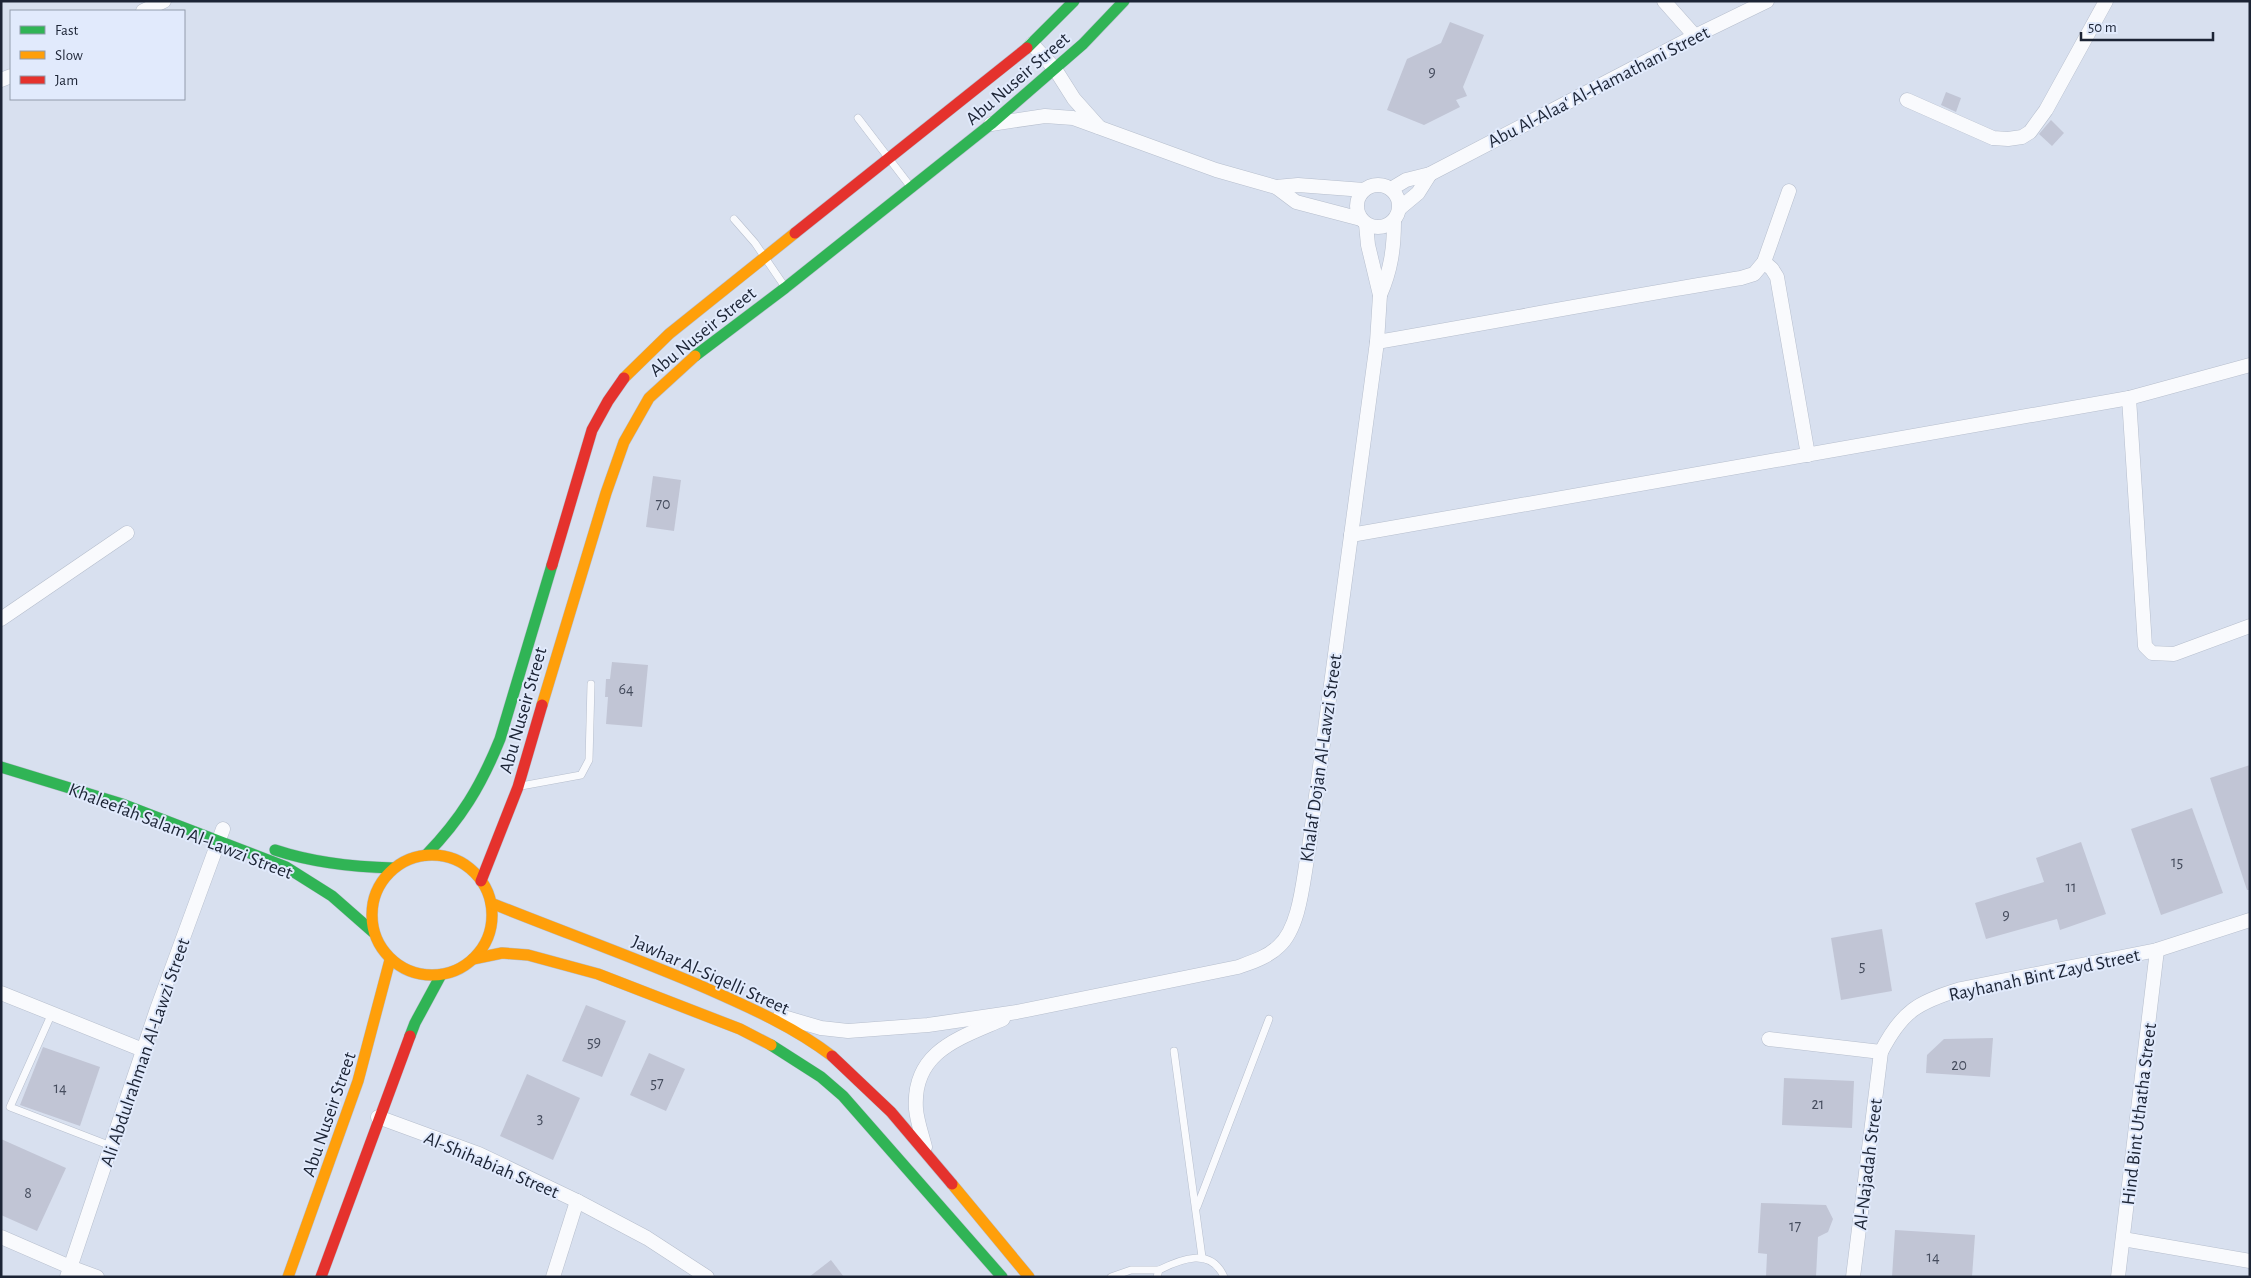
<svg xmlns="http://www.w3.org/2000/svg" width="2251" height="1278" font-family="'Alegreya Sans',sans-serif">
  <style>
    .building { fill: #c1c5d5 }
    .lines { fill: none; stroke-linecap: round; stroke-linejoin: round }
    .lane-casing { stroke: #b6becd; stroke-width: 8 }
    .street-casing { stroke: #b6becd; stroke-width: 15 }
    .fast-casing { stroke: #b6becd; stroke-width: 12 }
    .slow-casing { stroke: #b6becd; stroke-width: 12 }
    .jam-casing { stroke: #b6becd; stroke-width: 12 }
    .lane { stroke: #f9fafd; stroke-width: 7 }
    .street { stroke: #f9fafd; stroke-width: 14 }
    .fast { stroke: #30b455; stroke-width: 11 }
    .slow { stroke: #ff9f0a; stroke-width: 11 }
    .jam { stroke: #e5322d; stroke-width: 11 }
    .labels { text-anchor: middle; stroke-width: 4; stroke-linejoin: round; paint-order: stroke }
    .number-label { font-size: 16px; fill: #454c5d }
    .street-label { font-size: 19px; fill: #1c2435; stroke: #e1eafc }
  </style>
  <rect width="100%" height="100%" fill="#d8e0ef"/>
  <g class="building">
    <polygon points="1450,22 1484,35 1463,87 1467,96 1456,100 1460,107 1424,125 1387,110 1407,59 1441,43"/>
    <polygon points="1946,92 1961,98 1956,112 1941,105"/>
    <polygon points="2051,120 2064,133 2052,146 2039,134"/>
    <polygon points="653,476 681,480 674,531 646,527"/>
    <polygon points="612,662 648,665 642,727 606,724 608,697 605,697 606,679 610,679"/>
    <polygon points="2250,765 2250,890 2247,890 2210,778"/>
    <polygon points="2192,808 2223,893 2161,915 2131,829"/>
    <polygon points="2081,842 2106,914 2060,930 2057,919 1986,939 1975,903 2044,882 2036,858"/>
    <polygon points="1882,929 1892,991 1841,1000 1831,938"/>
    <polygon points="586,1005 626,1021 602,1077 562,1061"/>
    <polygon points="1993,1038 1990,1077 1926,1073 1927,1055 1944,1039"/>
    <polygon points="43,1047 100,1067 80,1126 20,1105"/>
    <polygon points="649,1053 685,1069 666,1111 630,1095"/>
    <polygon points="527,1074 580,1098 553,1160 500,1136"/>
    <polygon points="1784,1078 1854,1081 1852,1128 1782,1125"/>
    <polygon points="1,1139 66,1168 37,1231 1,1215"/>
    <polygon points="1761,1203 1826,1205 1833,1219 1828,1232 1818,1237 1816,1277 1766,1277 1767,1254 1758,1253"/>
    <polygon points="1895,1230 1975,1235 1972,1277 1892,1277"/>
    <polygon points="831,1260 844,1277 809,1277"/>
  </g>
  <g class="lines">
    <defs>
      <g id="lane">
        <polyline points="858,118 910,186"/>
        <polyline points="734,219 755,243 785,287"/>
        <polyline points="521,786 581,775 589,760 591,684"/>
        <polyline points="52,1013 10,1107 111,1146"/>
        <polyline points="1174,1051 1202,1257"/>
        <polyline points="1197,1207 1269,1019"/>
        <polyline points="1111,1277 1131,1270 1159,1270"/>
        <path d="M1157,1277L1159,1270C1181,1259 1211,1247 1224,1277"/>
      </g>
      <g id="street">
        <polyline points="1664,1 1695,36"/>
        <polyline points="143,11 164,1"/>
        <polyline points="1032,44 1055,69 1074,99 1099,127"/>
        <polyline points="1,80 11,76"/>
        <polyline points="1907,100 1993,138 2008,139 2022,137 2030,132 2046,110 2106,1"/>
        <polyline points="991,124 1045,116 1073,118 1216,170 1276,187 1296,202 1361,219"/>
        <circle cx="1378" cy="206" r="21"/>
        <polyline points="1276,187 1298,185 1364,190"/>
        <polyline points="1391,189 1406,180 1430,174 1695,36 1767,1"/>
        <polyline points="1400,208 1418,193 1430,174"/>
        <polyline points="1764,262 1772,269 1777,277 1808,455"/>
        <path d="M1380,295C1391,270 1394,248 1394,221"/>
        <path d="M1377,342C1498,321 1619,298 1741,278L1754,274L1764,262L1789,191"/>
        <polyline points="2129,398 2145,646 2152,653 2174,654 2250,626"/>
        <polyline points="1351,535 2129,398 2250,365"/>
        <polyline points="1,619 127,533"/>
        <polyline points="1,993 143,1050"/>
        <path d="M780,1016L821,1028L848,1031L928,1025L1017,1012L1238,967C1252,962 1268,957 1279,946C1301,926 1303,877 1309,848L1377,342L1380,295L1368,245L1366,224"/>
        <polyline points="1769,1039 1881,1052"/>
        <polyline points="378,1117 479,1154 577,1201 647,1238 707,1277"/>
        <path d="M925,1147C922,1135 917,1121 916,1109C912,1051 960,1038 1003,1019"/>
        <polyline points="1,1237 70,1267 97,1277"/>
        <polyline points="2123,1239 2250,1261"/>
        <polyline points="67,1277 157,1009 223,829"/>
        <polyline points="553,1277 577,1201"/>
        <path d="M1853,1277L1881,1052C1902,1011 1918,1002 1961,989L2157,950L2250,920"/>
        <polyline points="2118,1277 2157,950"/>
      </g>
      <g id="fast">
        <polyline points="1027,48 1074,1"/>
        <polyline points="695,356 785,288 991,124 1083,44 1124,1"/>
        <polyline points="1,767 122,804 286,867 332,896 373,932"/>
        <path d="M275,850C314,863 352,867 393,868"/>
        <path d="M426,855C461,819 481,786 500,739L552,565"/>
        <polyline points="410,1036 415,1023 441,975"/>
        <polyline points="771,1045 821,1077 843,1096 1002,1277"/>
      </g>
      <g id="slow">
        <polyline points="624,378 669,334 795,233"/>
        <polyline points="542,705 606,493 624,442 649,398 695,356"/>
        <circle cx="432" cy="915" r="60"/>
        <path d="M491,903C563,932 636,958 708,989C751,1008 794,1027 832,1056"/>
        <polyline points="473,959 502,953 528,955 598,974 740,1029 771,1045"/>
        <polyline points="952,1184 1029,1277"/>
        <polyline points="288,1277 358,1081 390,960"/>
      </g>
      <g id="jam">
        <polyline points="795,233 1027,48"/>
        <polyline points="552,565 592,430 608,401 624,378"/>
        <polyline points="481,881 518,787 542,705"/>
        <polyline points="832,1056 891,1112 952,1184"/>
        <polyline points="321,1277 410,1036"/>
      </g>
    </defs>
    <use href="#lane" class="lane-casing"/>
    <use href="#street" class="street-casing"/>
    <use href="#fast" class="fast-casing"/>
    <use href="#slow" class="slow-casing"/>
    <use href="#jam" class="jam-casing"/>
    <use href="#lane" class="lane"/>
    <use href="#street" class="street"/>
    <use href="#fast" class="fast"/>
    <use href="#slow" class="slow"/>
    <use href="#jam" class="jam"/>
  </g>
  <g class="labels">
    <g class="number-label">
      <text x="1432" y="77">9</text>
      <text x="663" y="509">70</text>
      <text x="626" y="694">64</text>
      <text x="2177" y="867">15</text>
      <text x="2071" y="892">11</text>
      <text x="2006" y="920">9</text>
      <text x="1862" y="971">5</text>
      <text x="594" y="1047">59</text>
      <text x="1959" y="1070">20</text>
      <text x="657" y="1088">57</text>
      <text x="60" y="1093">14</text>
      <text x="1818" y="1109">21</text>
      <text x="540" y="1123">3</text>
      <text x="28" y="1198">8</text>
      <text x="1795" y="1231">17</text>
      <text x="1933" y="1262">14</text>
    </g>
    <g class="street-label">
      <text transform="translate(1017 78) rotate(-41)" y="7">Abu Nuseir Street</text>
      <text transform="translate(1598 86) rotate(-27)" y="7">Abu Al-Alaa‘ Al-Hamathani Street</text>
      <text transform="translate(702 331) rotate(-39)" y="7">Abu Nuseir Street</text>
      <text transform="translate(522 710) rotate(-74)" y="7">Abu Nuseir Street</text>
      <text transform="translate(1320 758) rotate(-82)" y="7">Khalaf Dojan Al-Lawzi Street</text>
      <text transform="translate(181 830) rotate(21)" y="7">Khaleefah Salam Al-Lawzi Street</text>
      <text transform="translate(711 974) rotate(24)" y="7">Jawhar Al-Siqelli Street</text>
      <text transform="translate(2044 974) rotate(-12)" y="7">Rayhanah Bint Zayd Street</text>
      <text transform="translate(144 1052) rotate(-71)" y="7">Ali Abdulrahman Al-Lawzi Street</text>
      <text transform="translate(328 1114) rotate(-71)" y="7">Abu Nuseir Street</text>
      <text transform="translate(2138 1114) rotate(-83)" y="7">Hind Bint Uthatha Street</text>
      <text transform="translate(492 1164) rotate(23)" y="7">Al-Shihabiah Street</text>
      <text transform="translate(1867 1164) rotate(-83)" y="7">Al-Najadah Street</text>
    </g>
  </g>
  <rect width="2251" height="1278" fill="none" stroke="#1c2435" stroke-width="5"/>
  <rect x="10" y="10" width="175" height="90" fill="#e1eafc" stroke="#929bac"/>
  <rect x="20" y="26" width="25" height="8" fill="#30b455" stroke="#929bac"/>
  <text x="55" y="35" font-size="15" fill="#1c2435">Fast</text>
  <rect x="20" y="51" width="25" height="8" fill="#ff9f0a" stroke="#929bac"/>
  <text x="55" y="60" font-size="15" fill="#1c2435">Slow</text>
  <rect x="20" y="76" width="25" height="8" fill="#e5322d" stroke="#929bac"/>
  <text x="55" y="85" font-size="15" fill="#1c2435">Jam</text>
  <path d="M2081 32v8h132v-8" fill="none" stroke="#1c2435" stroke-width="2.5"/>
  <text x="2088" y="32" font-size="15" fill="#1c2435" stroke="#e1eafc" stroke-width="4" paint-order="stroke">50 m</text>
</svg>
